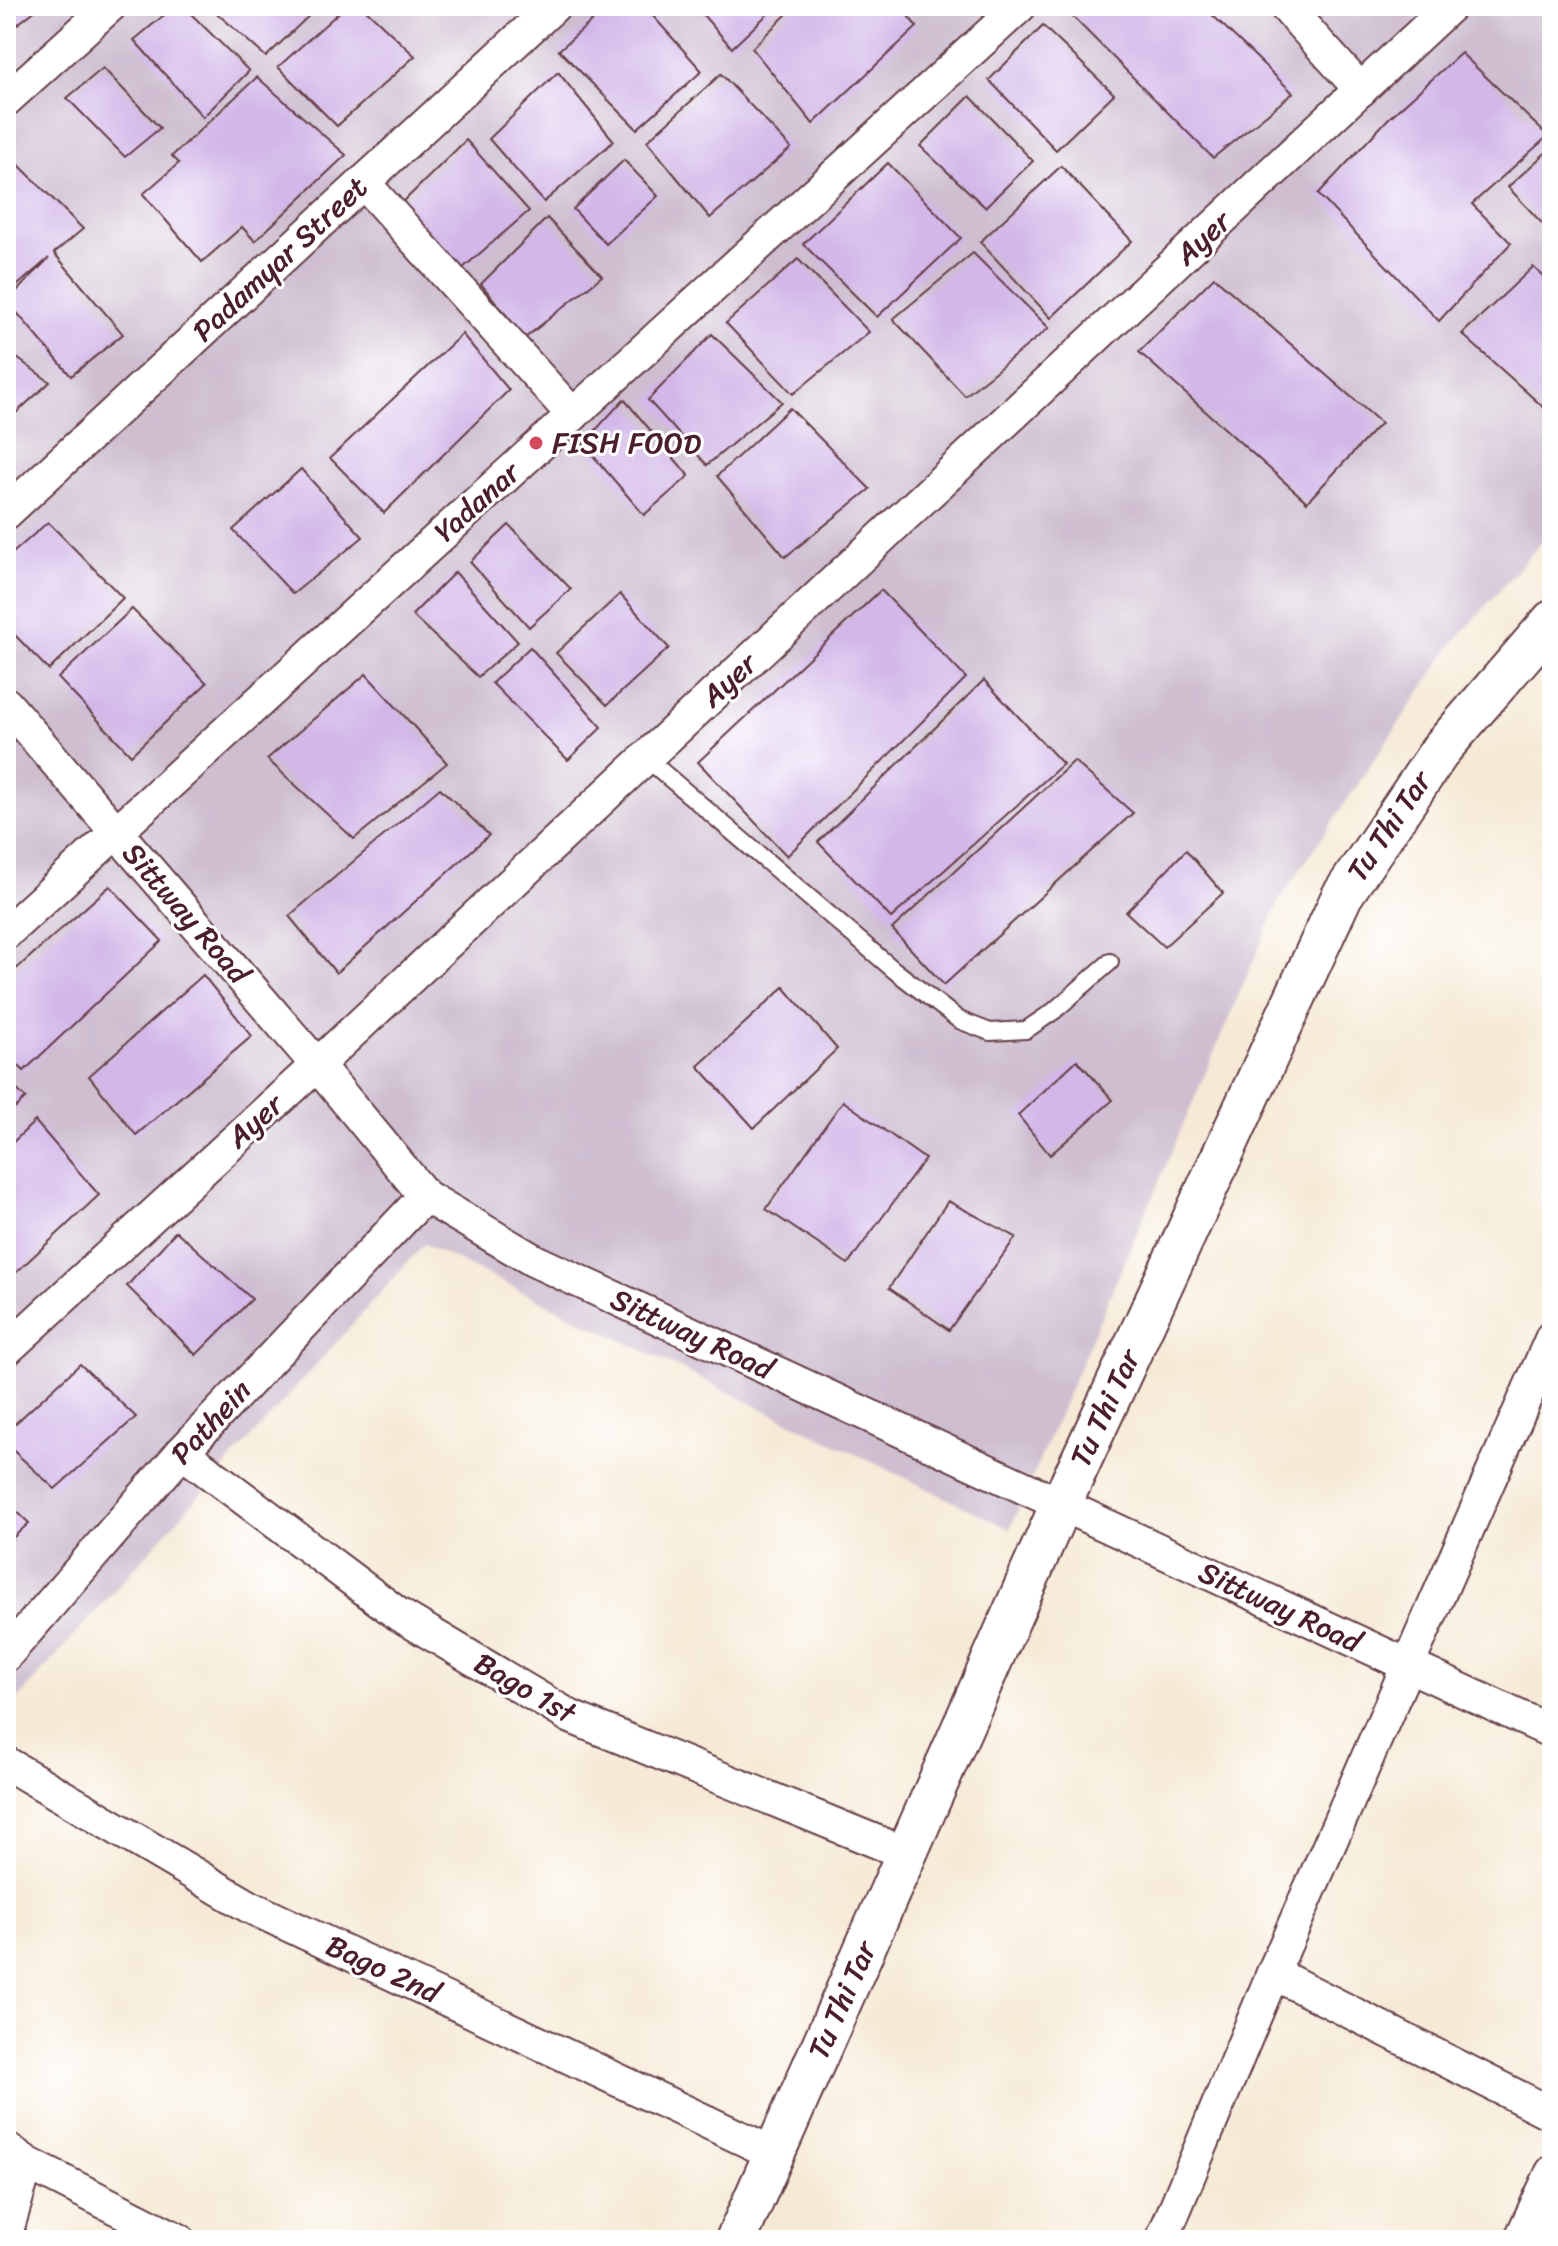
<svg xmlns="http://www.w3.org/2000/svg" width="1558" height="2246" font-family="Sriracha,sans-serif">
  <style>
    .industrial { fill: #cebed0 }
    .building { fill: #d2b7e8 }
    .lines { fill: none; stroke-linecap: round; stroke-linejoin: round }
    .service-casing { stroke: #643d45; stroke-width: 20 }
    .minor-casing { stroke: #643d45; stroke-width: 36 }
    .tertiary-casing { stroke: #643d45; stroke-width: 44 }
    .service { stroke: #fff; stroke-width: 16 }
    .minor { stroke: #fff; stroke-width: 32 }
    .tertiary { stroke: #fff; stroke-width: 40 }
    .poi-dot { fill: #d1495b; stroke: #fff; stroke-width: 3 }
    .labels { text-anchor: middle; stroke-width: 6; stroke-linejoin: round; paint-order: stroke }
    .street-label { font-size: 30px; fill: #4a1f2b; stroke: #fff }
    .poi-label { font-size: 30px; fill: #4a1f2b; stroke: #fff; text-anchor: start }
  </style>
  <rect width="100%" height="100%" fill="#fff"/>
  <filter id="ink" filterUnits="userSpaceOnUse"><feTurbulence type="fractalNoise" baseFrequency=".0125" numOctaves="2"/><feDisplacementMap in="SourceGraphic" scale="16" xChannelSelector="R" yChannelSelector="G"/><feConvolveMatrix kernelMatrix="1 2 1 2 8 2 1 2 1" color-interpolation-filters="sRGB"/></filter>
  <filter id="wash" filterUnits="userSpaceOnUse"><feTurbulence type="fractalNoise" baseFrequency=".006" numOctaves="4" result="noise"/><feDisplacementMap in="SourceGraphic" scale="32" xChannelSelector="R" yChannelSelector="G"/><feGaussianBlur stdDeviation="1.8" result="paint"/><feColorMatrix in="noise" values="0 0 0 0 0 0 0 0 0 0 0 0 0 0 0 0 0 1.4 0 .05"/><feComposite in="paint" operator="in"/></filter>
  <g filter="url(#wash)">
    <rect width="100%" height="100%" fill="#f6ead6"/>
    <polygon class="industrial" points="6,6 1552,6 1552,530 1451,646 1279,901 1010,1529 424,1244 6,1712"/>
    <g id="blocks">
      <g class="building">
        <polygon points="6,6 41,6 6,33"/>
        <polygon points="175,6 183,6 249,71 203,117 134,40"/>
        <polygon points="209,6 319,6 266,57"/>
        <polygon points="346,6 362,6 415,56 337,126 278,67"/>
        <polygon points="609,6 644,6 702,71 637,129 559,50"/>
        <polygon points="695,6 776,6 732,48"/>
        <polygon points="795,6 900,6 917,27 813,124 752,48"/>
        <polygon points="1080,6 1203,6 1293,93 1213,158 1071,15"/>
        <polygon points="1043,26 1114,94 1056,150 989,80"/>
        <polygon points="1461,53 1548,136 1472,204 1511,243 1439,321 1318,194 1388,119"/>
        <polygon points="103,68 160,128 125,157 67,98"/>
        <polygon points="558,72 614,141 544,202 489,139"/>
        <polygon points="721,74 791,148 710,218 647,141"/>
        <polygon points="257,77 346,155 255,241 242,227 202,262 143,194 179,163 172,156"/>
        <polygon points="970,96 1033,161 985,207 920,146"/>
        <polygon points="466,140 529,211 463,268 399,206"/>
        <polygon points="1552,147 1552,234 1508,187"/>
        <polygon points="9,155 83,229 54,253 123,334 71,376 7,301 49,258 10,292 6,288 6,157"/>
        <polygon points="624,160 658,196 606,244 573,209"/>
        <polygon points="888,163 961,238 877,317 803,244"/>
        <polygon points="1061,166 1132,241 1051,318 980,242"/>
        <polygon points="547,218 602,276 525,338 481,284"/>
        <polygon points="973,253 1049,328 965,396 893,319"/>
        <polygon points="798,259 869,332 793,394 726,323"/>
        <polygon points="1533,267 1552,284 1552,415 1462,334"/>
        <polygon points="1214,277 1381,423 1307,502 1139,352"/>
        <polygon points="462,334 509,390 384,513 330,458"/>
        <polygon points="712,334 782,402 707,465 648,400"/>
        <polygon points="6,350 50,382 6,422"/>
        <polygon points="624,399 689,476 644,515 583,444"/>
        <polygon points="790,408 870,489 785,557 717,476"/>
        <polygon points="301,469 363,537 293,594 233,530"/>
        <polygon points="48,522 123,598 49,670 6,626 6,559"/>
        <polygon points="509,525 571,589 529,627 470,562"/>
        <polygon points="455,572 518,642 478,677 412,615"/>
        <polygon points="881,590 966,678 787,856 698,762"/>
        <polygon points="620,594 669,648 607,705 556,653"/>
        <polygon points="132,609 207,683 131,755 58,678"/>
        <polygon points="530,647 602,727 568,760 492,683"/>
        <polygon points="366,674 447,763 354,839 267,759"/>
        <polygon points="984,680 1063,764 891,918 818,842"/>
        <polygon points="1074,761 1133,813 944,985 892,929"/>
        <polygon points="440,788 489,835 336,973 289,916"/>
        <polygon points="1186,850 1223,893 1164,947 1126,912"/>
        <polygon points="110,886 162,941 24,1071 6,1053 6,978"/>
        <polygon points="203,975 252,1036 136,1135 89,1076"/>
        <polygon points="784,987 837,1049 754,1128 698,1066"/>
        <polygon points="1077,1060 1113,1100 1050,1155 1018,1115"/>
        <polygon points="6,1080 26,1098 6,1117"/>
        <polygon points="843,1101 925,1159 848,1264 766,1209"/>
        <polygon points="35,1121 99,1195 6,1282 6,1149"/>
        <polygon points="948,1201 1016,1237 949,1330 889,1288"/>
        <polygon points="176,1231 252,1299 196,1355 127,1286"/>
        <polygon points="80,1364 136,1417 55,1489 6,1444 6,1432"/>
        <polygon points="6,1501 29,1523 6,1544"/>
      </g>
    </g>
  </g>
  <g filter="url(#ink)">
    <use href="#blocks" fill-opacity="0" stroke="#643d45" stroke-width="2"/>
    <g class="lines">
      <defs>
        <polyline id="service" points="646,758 894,970 959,1020 990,1032 1026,1030 1054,1011 1110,962"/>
        <g id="minor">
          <polyline points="1285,6 1361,90"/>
          <polyline points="6,100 110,6"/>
          <polyline points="363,182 573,415"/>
          <polyline points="6,513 554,6"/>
          <polyline points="6,704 317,1065 425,1196 533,1260 1552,1732"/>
          <polyline points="6,933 1020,6"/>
          <polyline points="6,1350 317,1065 1450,6"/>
          <polyline points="182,1452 398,1614 571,1717 907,1854"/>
          <polyline points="6,1655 182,1452 425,1196"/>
          <polyline points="6,1763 250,1907 773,2153"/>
          <polyline points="1273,1973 1552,2114"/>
          <polyline points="6,2148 27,2163 179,2240"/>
          <polyline points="6,2234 27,2163"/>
          <polyline points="1162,2240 1273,1973 1552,1337"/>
          <polyline points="1520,2240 1552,2172"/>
        </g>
        <polyline id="tertiary" points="736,2240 1061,1504 1342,896 1442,748 1552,621"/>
      </defs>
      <use href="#service" class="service-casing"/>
      <use href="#minor" class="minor-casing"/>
      <use href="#tertiary" class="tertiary-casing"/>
      <use href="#service" class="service"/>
      <use href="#minor" class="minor"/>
      <use href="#tertiary" class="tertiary"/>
    </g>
  </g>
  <circle class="poi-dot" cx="536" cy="443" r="8"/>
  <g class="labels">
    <g class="street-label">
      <text transform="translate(1203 238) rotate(-43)" y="10">Ayer</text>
      <text transform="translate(280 259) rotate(-43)" y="10">Padamyar Street</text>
      <text transform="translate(477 502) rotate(-42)" y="10">Yadanar</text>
      <text transform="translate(729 680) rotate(-43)" y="10">Ayer</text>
      <text transform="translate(1389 826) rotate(-56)" y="10">Tu Thi Tar</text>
      <text transform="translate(186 913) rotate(49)" y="10">Sittway Road</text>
      <text transform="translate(255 1121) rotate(-42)" y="10">Ayer</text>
      <text transform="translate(692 1334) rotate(25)" y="10">Sittway Road</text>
      <text transform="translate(1105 1408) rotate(-65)" y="10">Tu Thi Tar</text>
      <text transform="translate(211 1422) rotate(-47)" y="10">Pathein</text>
      <text transform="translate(1280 1607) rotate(25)" y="10">Sittway Road</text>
      <text transform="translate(525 1688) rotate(30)" y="10">Bago 1st</text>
      <text transform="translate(383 1969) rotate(25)" y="10">Bago 2nd</text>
      <text transform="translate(842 2000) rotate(-66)" y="10">Tu Thi Tar</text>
    </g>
    <g class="poi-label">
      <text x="552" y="453">FISH FOOD</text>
    </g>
  </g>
  <rect width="1558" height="2246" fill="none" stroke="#fff" stroke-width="32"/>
</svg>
